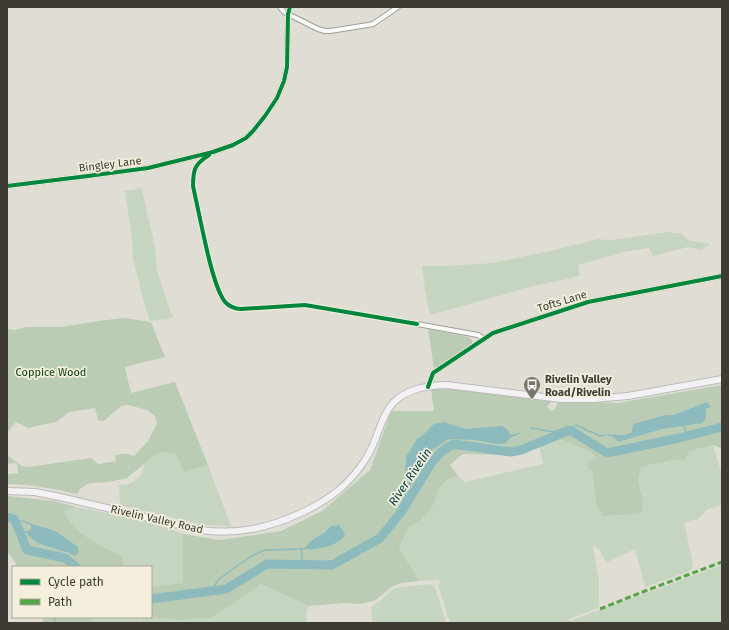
<svg xmlns="http://www.w3.org/2000/svg" width="729" height="630" font-family="'Fira Sans',sans-serif">
  <style>
    .green { fill: #c6d5c0 }
    .forest { fill: #bacdb4 }
    .water { fill: #8dbabd }
    .lines { fill: none; stroke-linecap: round; stroke-linejoin: round }
    .stream { stroke: #8dbabd; stroke-width: 1.5 }
    .river { stroke: #8dbabd; stroke-width: 9 }
    .minor-casing { stroke: #a09f97; stroke-width: 6 }
    .primary-casing { stroke: #bdbabc; stroke-width: 8 }
    .minor { stroke: #fafaf9; stroke-width: 4 }
    .primary { stroke: #f3f1f3; stroke-width: 6 }
    .quiet { stroke: #54a644; stroke-width: 3; stroke-dasharray: 6 3; stroke-linecap: butt }
    .cycleway-casing { stroke: #f4efdc; stroke-width: 6 }
    .cycleway { stroke: #00873e; stroke-width: 4 }
    .labels { text-anchor: middle; stroke-width: 3.5; stroke-linejoin: round; paint-order: stroke }
    .street-label { font-size: 11px; fill: #3d3b33; stroke: #f4efdc }
    .park-label { font-size: 11px; fill: #0a420f; stroke: #f4efdc }
    .poi-label { font-size: 11px; font-weight: bold; fill: #3d3b33; stroke: #f4efdc; text-anchor: start }
    .water-label { font-size: 12px; font-style: italic; fill: #004047; stroke: #f4efdc }
  </style>
  <rect width="100%" height="100%" fill="#e0ded4"/>
  <g class="green">
    <polygon points="142,188 145,203 155,247 157,270 170,311 174,316 168,319 150,321 144,303 133,258 132,239 125,191"/>
    <polygon points="668,232 682,234 688,240 710,244 706,248 700,250 688,247 653,256 649,248 624,252 578,265 580,276 530,287 430,315 425,290 422,266 446,266 492,263 555,250 597,239 611,240"/>
    <path d="M559,439L591,452L596,459L592,469L596,504L602,516L626,515L643,501L638,480L641,467L672,460H684L690,451L713,445L722,475V505L708,509L698,519L684,523L693,564C693,567 692,568 690,571L645,587L635,549L606,563L599,549L593,546L599,580V607L595,609L569,619L570,621L722,565V623H450L438,585L440,582L439,580L419,581L399,548L409,527L420,521L432,505L439,488L447,480L458,476L465,482L543,464L539,445Z"/>
    <path d="M161,452L176,454L184,472L208,465L231,526L203,525L120,505L119,485C132,485 143,478 144,464L151,458Z"/>
    <path d="M76,507L155,523L183,534V584L151,587V567H125L121,556C100,545 73,534 63,511Z"/>
    <polygon points="261,584 309,606 306,612 307,623 91,623 94,617 136,617 139,620 146,617 178,620 254,588"/>
    <polygon points="431,584 435,587 446,623 372,623 371,607 380,601 394,588"/>
  </g>
  <g class="forest">
    <path d="M124,318L151,322L165,357L125,367L131,393L175,382L208,465L184,472L176,454L161,452L151,458L127,478L109,482L90,483L81,488L77,494C54,489 31,484 7,484V474L18,473L17,463L7,464V455L22,466L28,467L91,458L98,464L116,461L115,455C122,454 127,453 134,456L148,441L157,423L154,415L147,410L128,405L121,406L104,421L98,420L95,408L69,412L56,422L28,428L16,422L7,433V329L16,330L25,327H61L98,321Z"/>
    <polygon points="428,329 469,337 472,340 472,345 434,369"/>
    <polygon points="722,385 722,449 713,445 690,451 684,460 672,460 641,467 638,480 643,501 642,512 626,515 602,516 596,504 592,469 589,469 586,464 596,458 591,452 559,439 539,445 515,455 463,454 450,465 458,476 447,480 439,488 433,505 420,521 409,527 399,548 419,581 401,583 391,587 376,600 360,604 344,603 309,606 261,584 211,618 178,620 146,617 151,617 151,587 183,583 183,534 219,540 281,531 322,511 370,470 391,411 434,411 431,389 446,388 548,400 551,402 550,404 547,406 551,411 555,409 558,401 618,403"/>
    <path d="M7,496L54,501L76,507L64,511C73,534 100,545 121,556L125,567H18L8,552H7Z"/>
    <polygon points="42,617 94,617 91,623 44,623"/>
  </g>
  <g class="water">
    <path d="M707,402L711,407L706,408V418L702,423L662,429L621,441H617L614,437L605,435C616,433 622,438 632,432L633,424L666,415H673Z"/>
    <polygon points="444,422 465,429 502,426 508,430 510,435 523,432 510,438 505,444 496,444 475,440 449,439 427,453 422,466 408,490 409,477 405,469 406,457 417,439 424,434 434,424"/>
    <path d="M31,524L43,527L57,532L78,547V553L75,556C60,547 33,548 26,531L31,530Z"/>
    <path d="M339,525L345,534C344,536 342,540 339,541C329,548 315,550 304,549L312,540L324,533L331,526Z"/>
  </g>
  <g class="lines">
    <g class="stream">
      <polyline points="684,426 687,436"/>
      <polyline points="531,428 553,432 568,427 570,430 576,425 600,436 605,435"/>
      <polyline points="399,516 397,512 408,490"/>
      <polyline points="14,519 31,524"/>
      <polyline points="20,533 26,532"/>
      <polyline points="301,549 303,565"/>
      <polyline points="211,591 219,579 251,556 265,550 304,549"/>
      <polyline points="54,623 54,621 56,617"/>
    </g>
    <g class="river">
      <path d="M7,517L14,519C19,529 23,540 27,550L65,558L76,567"/>
      <polyline points="151,599 226,589 267,564 332,565 380,538 402,511 432,462 441,452 453,444 511,452 521,450 570,430 607,453 679,438 722,427"/>
    </g>
    <defs>
      <g id="minor">
        <polyline points="280,7 284,12 318,29 325,31 330,31 368,25 373,24 398,7"/>
        <polyline points="7,186 88,176 148,168 213,152 233,145 246,138 253,131 265,116 277,98 284,81 287,67 288,14 290,7"/>
        <polyline points="417,324 478,335 484,339"/>
        <polyline points="428,387 433,373 493,333 588,302 722,276"/>
      </g>
      <path id="primary" d="M7,491L35,492L60,497L200,530C238,535 269,528 303,512C330,499 349,485 365,460C370,452 374,444 377,435C381,424 385,412 393,403C406,389 429,385 447,385L561,399H594L628,396L722,379"/>
    </defs>
    <use href="#minor" class="minor-casing"/>
    <use href="#primary" class="primary-casing"/>
    <use href="#minor" class="minor"/>
    <use href="#primary" class="primary"/>
    <polyline class="quiet" points="600,609 645,591 722,562"/>
    <defs>
      <g id="cycleway">
        <path d="M209,155C195,164 193,169 193,186C196,200 199,214 202,228C206,246 214,288 225,302C230,307 235,309 241,309L305,305L417,324"/>
        <polyline points="7,186 88,176 148,168 213,152 233,145 246,138 253,131 265,116 277,98 284,81 287,67 288,14 290,7"/>
        <polyline points="428,387 433,373 493,333 588,302 722,276"/>
      </g>
    </defs>
    <use href="#cycleway" class="cycleway-casing"/>
    <use href="#cycleway" class="cycleway"/>
  </g>
  <defs>
    <symbol id="bus-pin" viewBox="-11 -11 22 30"><path d="M0 17L-7.5 6A9.5 9.5 0 1 1 7.5 6Z" fill="#76746b" stroke="#f4efdc"/><path d="M-5-6H5V4H4V6H2V4H-2V6H-4V4H-5ZM-3.5-4V0h7V-4ZM-3.5 1.2v1.5H-2V1.2ZM2 1.2v1.5H3.5V1.2Z" fill="#fff"/></symbol>
  </defs>
  <g fill-rule="evenodd">
    <use href="#bus-pin" x="522" y="375" width="20" height="27"/>
  </g>
  <g class="labels">
    <g class="street-label">
      <text transform="translate(110 164) rotate(-7)" y="4">Bingley Lane</text>
      <text transform="translate(562 301) rotate(-17)" y="4">Tofts Lane</text>
      <text transform="translate(157 519) rotate(13)" y="4">Rivelin Valley Road</text>
    </g>
    <g class="park-label">
      <text x="51" y="376">Coppice Wood</text>
    </g>
    <g class="poi-label">
      <text x="545" y="383">Rivelin Valley<tspan x="545" dy="13">Road/Rivelin</tspan></text>
    </g>
    <g class="water-label">
      <text transform="translate(410 477) rotate(-56)" y="4">River Rivelin</text>
    </g>
  </g>
  <rect width="729" height="630" fill="none" stroke="#3d3b33" stroke-width="16"/>
  <rect x="12" y="566" width="140" height="52" fill="#f4efdc" stroke="#aba798"/>
  <rect x="20" y="579" width="20" height="6" fill="#00873e" stroke="#aba798"/>
  <text x="48" y="586" font-size="12" fill="#3d3b33">Cycle path</text>
  <rect x="20" y="599" width="20" height="6" fill="#54a644" stroke="#aba798"/>
  <text x="48" y="606" font-size="12" fill="#3d3b33">Path</text>
</svg>
